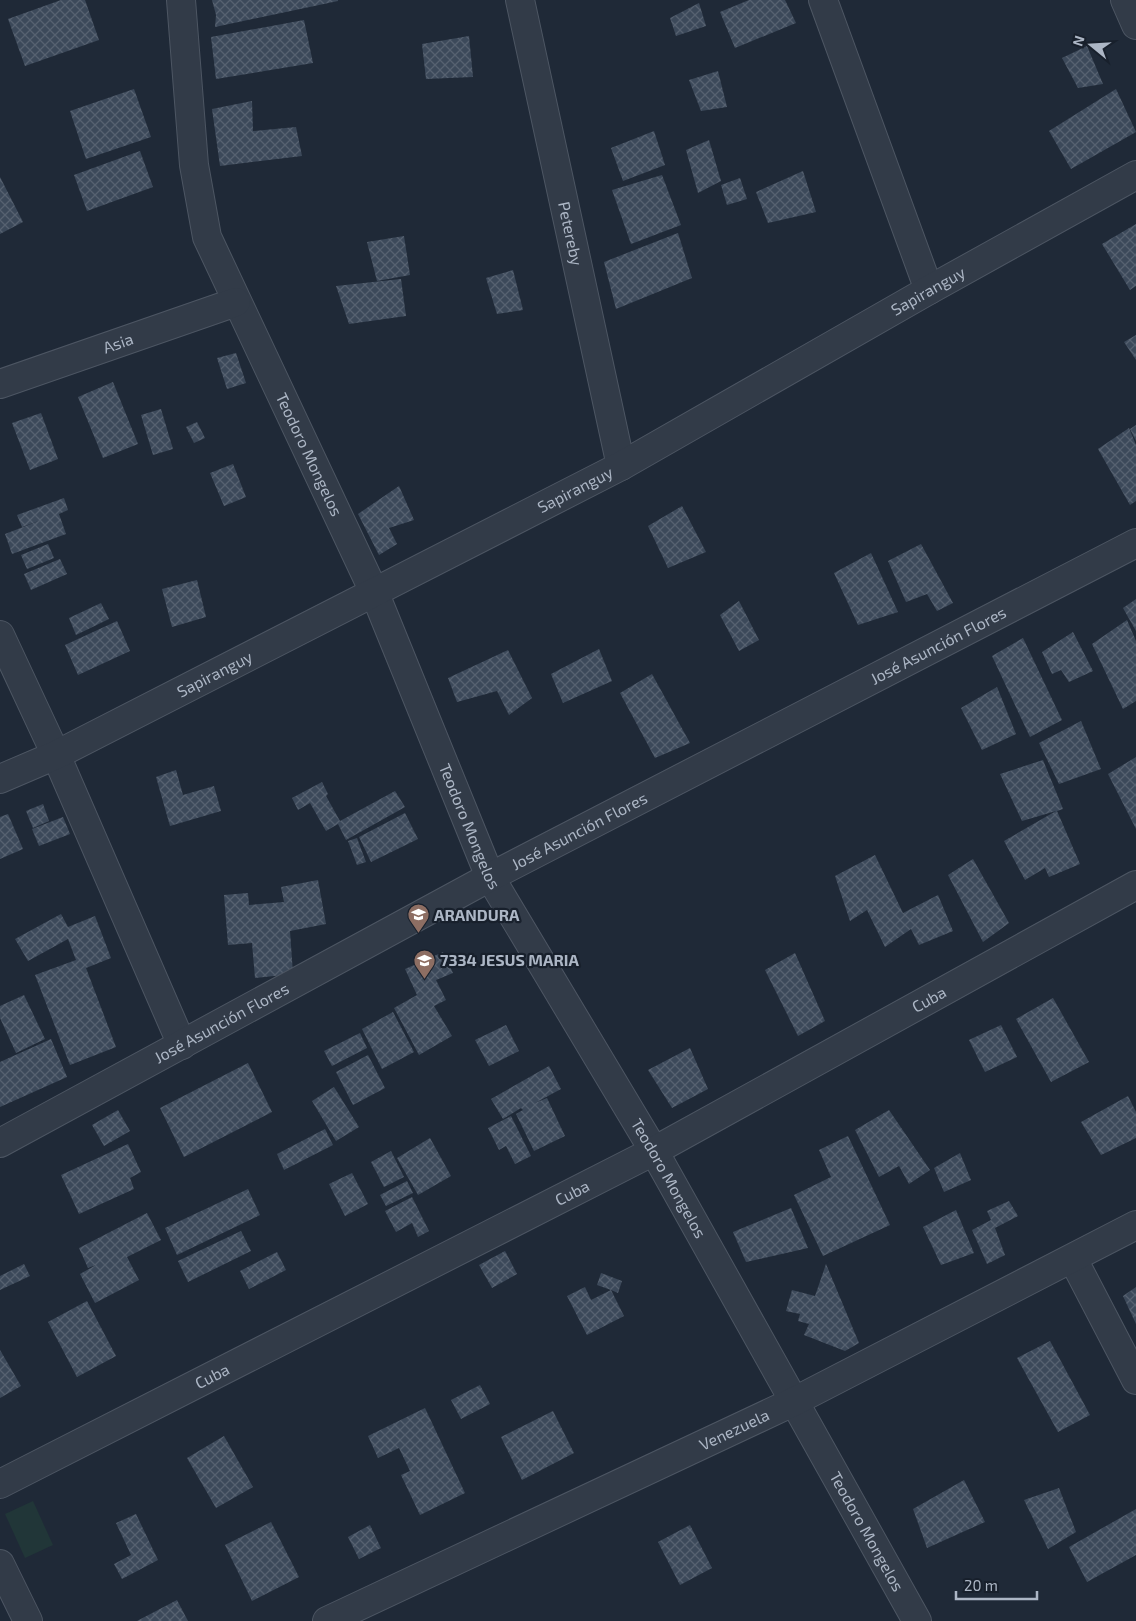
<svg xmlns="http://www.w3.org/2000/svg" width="1136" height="1621" font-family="'Exo 2',sans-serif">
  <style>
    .garden { fill: #213638 }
    .building { fill: url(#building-cross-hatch) }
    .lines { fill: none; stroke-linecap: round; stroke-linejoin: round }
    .minor-casing { stroke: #4d5663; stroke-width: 30 }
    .minor { stroke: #323b48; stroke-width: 28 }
    .labels { text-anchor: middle; stroke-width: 4.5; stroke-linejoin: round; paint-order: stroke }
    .street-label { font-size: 16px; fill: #acb6c5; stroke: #18202c }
    .poi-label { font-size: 16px; font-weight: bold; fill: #acb6c5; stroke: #18202c; text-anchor: start }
  </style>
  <defs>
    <pattern id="building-cross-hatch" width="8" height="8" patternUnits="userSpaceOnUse" patternTransform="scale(1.25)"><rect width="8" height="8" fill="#3c495a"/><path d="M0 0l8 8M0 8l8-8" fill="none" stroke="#566170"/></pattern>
  </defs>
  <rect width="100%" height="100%" fill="#1f2937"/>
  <polygon class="garden" points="33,1501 53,1545 25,1558 5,1514"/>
  <g class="building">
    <polygon points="61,0 85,0 99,40 25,66 8,19"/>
    <polygon points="212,0 338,0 338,1 215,27 216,15"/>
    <polygon points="749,0 785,0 796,23 735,48 720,12"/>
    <polygon points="699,3 706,26 676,36 670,18"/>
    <polygon points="304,20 313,63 216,79 211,37"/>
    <polygon points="469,36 473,77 426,79 422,44"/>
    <polygon points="1087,46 1103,84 1078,88 1062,58"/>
    <polygon points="718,71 727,107 701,111 689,80"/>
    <polygon points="134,89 151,137 86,159 70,111"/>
    <polygon points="1116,89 1136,132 1071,169 1049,131"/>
    <polygon points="252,101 253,131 296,127 302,156 220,166 212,109"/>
    <polygon points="654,131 665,165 623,181 611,148"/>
    <polygon points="709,140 721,181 698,193 686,150"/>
    <polygon points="140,151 153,187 87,211 74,175"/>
    <polygon points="803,171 816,212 768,223 756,192"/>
    <polygon points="662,175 681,225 631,244 612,190"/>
    <polygon points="0,177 23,222 0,234"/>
    <polygon points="740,178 747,199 727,205 721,185"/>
    <polygon points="1136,224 1136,286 1130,290 1102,244"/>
    <polygon points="678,233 692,278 616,309 604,262"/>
    <polygon points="404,236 410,275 377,281 367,242"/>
    <polygon points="513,270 523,310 497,314 486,278"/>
    <polygon points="401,279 406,316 349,324 336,286"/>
    <polygon points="1136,335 1136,360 1124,342"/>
    <polygon points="236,353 246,383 227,389 217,358"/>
    <polygon points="113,382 138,444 103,458 78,397"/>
    <polygon points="161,409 173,449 153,455 141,415"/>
    <polygon points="41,413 58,459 30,470 12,423"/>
    <polygon points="197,422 205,438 194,443 186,427"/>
    <polygon points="1136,425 1136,441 1130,429"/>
    <polygon points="1129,428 1136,445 1136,501 1130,505 1098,449"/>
    <polygon points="233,464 246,497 224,506 210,473"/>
    <polygon points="399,486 414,520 389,528 397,544 379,555 358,514"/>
    <polygon points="64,498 68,510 59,514 66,534 12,554 5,534 44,519 22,527 17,515"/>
    <polygon points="682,506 706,552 668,568 648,526"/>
    <polygon points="48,544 54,558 27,569 21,555"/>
    <polygon points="921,544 953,603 937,611 927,594 906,602 888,561"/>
    <polygon points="871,553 898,612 858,625 834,573"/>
    <polygon points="60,559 67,574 31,590 24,574"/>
    <polygon points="197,580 206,617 172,627 162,589"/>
    <polygon points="1136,599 1136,631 1123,608"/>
    <polygon points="739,601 759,640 739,651 720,615"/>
    <polygon points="101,603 109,619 76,635 69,618"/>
    <polygon points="1127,620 1136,641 1136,701 1123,709 1092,644"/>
    <polygon points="117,621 130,651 78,675 65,645"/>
    <polygon points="1073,632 1093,671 1069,682 1061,670 1052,674 1042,652"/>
    <polygon points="1023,638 1062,720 1030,737 992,656"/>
    <polygon points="599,649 612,681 563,703 551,674"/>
    <polygon points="508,650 532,698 509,715 497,691 457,702 448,678"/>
    <polygon points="652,674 690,743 655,758 620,693"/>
    <polygon points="997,687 1016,734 982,750 961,708"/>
    <polygon points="1081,721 1101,769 1059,784 1039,743"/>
    <polygon points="1136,757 1136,829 1108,774"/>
    <polygon points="1043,760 1063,809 1057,811 1080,864 1049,877 1045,868 1025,880 1004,841 1056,811 1022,821 1000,774"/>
    <polygon points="176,770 183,795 214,786 221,811 170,826 156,777"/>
    <polygon points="322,782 328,794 326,796 340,821 395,791 405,807 346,840 338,824 326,831 310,803 298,810 292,798"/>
    <polygon points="43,804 49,821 33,828 26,811"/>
    <polygon points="405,813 418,839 371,862 359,837"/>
    <polygon points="8,814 23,849 0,859 0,817"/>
    <polygon points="63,817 70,834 39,846 32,829"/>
    <polygon points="357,838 366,862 357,865 348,841"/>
    <polygon points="875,855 903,913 938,895 953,931 919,945 911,929 885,947 867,910 850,921 835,876"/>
    <polygon points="973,859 1009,923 983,942 948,875"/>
    <polygon points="318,880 326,924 290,931 293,974 255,978 252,943 228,945 224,895 248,893 249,905 284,902 281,887"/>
    <polygon points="61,914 68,927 95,916 111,958 86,968 116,1047 70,1065 35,975 76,960 68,939 28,961 15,939"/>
    <polygon points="443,952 453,973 436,980 446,1000 434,1006 452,1036 419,1055 394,1008 417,995 405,969"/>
    <polygon points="795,953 825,1021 798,1036 765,970"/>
    <polygon points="24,995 45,1039 16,1053 0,1018 0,1006"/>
    <polygon points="1053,998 1089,1062 1051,1082 1016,1019"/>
    <polygon points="393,1012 414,1052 382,1069 362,1029"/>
    <polygon points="506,1025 519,1051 489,1066 475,1040"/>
    <polygon points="1001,1025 1017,1057 985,1072 969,1040"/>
    <polygon points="360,1033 367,1048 332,1066 324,1051"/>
    <polygon points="51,1039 67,1077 0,1107 0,1062"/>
    <polygon points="690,1048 708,1089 672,1108 648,1070"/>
    <polygon points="368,1055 385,1088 353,1105 336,1072"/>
    <polygon points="248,1063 272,1112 184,1157 160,1108"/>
    <polygon points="549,1066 561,1089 535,1103 547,1098 565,1136 534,1151 516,1114 523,1110 521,1108 503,1119 491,1099"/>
    <polygon points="334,1087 359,1127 336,1141 312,1101"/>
    <polygon points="1128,1096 1136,1112 1136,1138 1101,1155 1081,1122"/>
    <polygon points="118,1110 130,1131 104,1146 92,1125"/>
    <polygon points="889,1110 930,1170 909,1184 899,1166 879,1177 855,1130"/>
    <polygon points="511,1116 531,1156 515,1164 506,1146 499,1150 488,1128"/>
    <polygon points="325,1129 333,1145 284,1170 277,1154"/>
    <polygon points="848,1136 890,1225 823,1256 794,1195 831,1177 819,1150"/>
    <polygon points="430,1138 451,1176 418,1195 397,1158"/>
    <polygon points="128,1144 141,1172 130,1178 134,1189 79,1214 61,1175"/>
    <polygon points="391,1151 404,1177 384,1187 371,1162"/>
    <polygon points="960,1153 971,1180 944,1192 934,1168"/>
    <polygon points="352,1173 368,1204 345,1216 329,1184"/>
    <polygon points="407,1181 413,1193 386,1206 380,1195"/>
    <polygon points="248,1189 260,1215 177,1255 165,1228"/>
    <polygon points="412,1197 429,1231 418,1237 412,1223 396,1232 385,1211"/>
    <polygon points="1009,1201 1018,1216 995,1228 1005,1255 987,1264 972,1230 991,1220 987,1211"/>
    <polygon points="791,1208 808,1248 746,1262 733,1232"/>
    <polygon points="956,1210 974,1253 941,1265 923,1227"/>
    <polygon points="147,1213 161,1240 127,1257 139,1280 95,1303 80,1274 96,1265 88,1268 79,1248"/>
    <polygon points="241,1231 251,1251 188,1282 178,1261"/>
    <polygon points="505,1251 517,1274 492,1288 479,1265"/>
    <polygon points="277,1252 286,1270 249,1289 240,1271"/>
    <polygon points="24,1264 30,1276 0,1290 0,1276"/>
    <polygon points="826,1264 859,1343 845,1351 804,1335 809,1324 798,1321 800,1314 786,1311 792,1290 815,1296"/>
    <polygon points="601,1273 622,1281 618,1293 611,1290 624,1316 587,1335 567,1296 585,1287 591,1300 611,1290 597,1285"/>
    <polygon points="1136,1287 1136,1324 1123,1296"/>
    <polygon points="87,1301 116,1356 77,1377 48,1322"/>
    <polygon points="1050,1341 1090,1415 1058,1432 1017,1358"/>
    <polygon points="0,1350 21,1386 0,1398"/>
    <polygon points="480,1385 490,1404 461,1419 451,1400"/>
    <polygon points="425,1408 465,1493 420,1515 401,1475 410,1471 399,1448 378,1458 368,1436"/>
    <polygon points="553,1411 574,1453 522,1480 501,1437"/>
    <polygon points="224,1436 253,1487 216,1508 187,1458"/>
    <polygon points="964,1480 985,1522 927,1548 913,1509"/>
    <polygon points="1059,1488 1076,1532 1048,1549 1024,1500"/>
    <polygon points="1136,1509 1136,1555 1087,1582 1069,1547"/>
    <polygon points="136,1514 158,1560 122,1579 114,1564 131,1555 116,1523"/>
    <polygon points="271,1522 299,1577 252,1601 225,1545"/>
    <polygon points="370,1525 381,1548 359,1559 348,1537"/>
    <polygon points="690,1525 712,1568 680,1585 658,1542"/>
    <polygon points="177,1600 188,1621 137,1621"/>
  </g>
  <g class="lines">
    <defs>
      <g id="minor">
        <path id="s1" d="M181,0L194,165L207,237L375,594L490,877L654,1151L917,1621"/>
        <path id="s2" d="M520,0L621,466"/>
        <polyline points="823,0 929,290"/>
        <polyline points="1125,0 1136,25"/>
        <path id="s3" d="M0,384L236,302"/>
        <polyline points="0,635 56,755 182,1045"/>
        <path id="s4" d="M0,779L56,755L621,466L929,290L1136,175"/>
        <path id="s5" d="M0,1143L490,877L1136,543"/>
        <polyline points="1073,1259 1136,1380"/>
        <path id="s6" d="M0,1484L654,1151L1136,885"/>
        <polyline points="0,1564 28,1621"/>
        <path id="s7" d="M327,1621L793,1402L1136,1225"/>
      </g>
    </defs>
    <use href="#minor" class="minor-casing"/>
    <use href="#minor" class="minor"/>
  </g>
  <defs>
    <symbol id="school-pin" viewBox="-11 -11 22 30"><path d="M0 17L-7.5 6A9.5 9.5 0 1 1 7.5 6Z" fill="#8d6e63" stroke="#18202c"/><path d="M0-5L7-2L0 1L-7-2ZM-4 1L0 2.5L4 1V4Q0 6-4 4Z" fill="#fff"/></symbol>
  </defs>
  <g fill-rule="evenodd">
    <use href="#school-pin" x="406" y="902" width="25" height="34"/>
    <use href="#school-pin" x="412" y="948" width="25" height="34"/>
  </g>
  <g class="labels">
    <g class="street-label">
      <text dy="6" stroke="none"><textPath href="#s2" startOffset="239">Petereby</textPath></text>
      <text dy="6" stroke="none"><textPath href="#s4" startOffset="1049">Sapiranguy</textPath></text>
      <text dy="6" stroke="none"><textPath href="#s3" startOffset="125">Asia</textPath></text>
      <text dy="6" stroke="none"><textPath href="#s1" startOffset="479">Teodoro Mongelos</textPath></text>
      <text dy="6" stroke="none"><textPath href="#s4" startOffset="644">Sapiranguy</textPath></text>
      <text dy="6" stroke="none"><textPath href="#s5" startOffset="1062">José Asunción Flores</textPath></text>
      <text dy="6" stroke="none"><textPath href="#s4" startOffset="239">Sapiranguy</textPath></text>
      <text dy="6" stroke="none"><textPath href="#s1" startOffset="884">Teodoro Mongelos</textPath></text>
      <text dy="6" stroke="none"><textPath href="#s5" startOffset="658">José Asunción Flores</textPath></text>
      <text dy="6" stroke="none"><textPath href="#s6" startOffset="1048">Cuba</textPath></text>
      <text dy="6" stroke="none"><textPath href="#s5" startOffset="252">José Asunción Flores</textPath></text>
      <text dy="6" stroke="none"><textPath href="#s1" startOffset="1289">Teodoro Mongelos</textPath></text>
      <text dy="6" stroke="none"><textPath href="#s6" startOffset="642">Cuba</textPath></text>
      <text dy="6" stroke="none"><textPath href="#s6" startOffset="238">Cuba</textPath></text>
      <text dy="6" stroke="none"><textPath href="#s7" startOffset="450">Venezuela</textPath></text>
      <text dy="6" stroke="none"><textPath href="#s1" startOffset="1694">Teodoro Mongelos</textPath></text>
    </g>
    <g class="poi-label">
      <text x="434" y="921">ARANDURA</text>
      <text x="440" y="966">7334 JESUS MARIA</text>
    </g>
  </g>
  <g transform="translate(1091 45) rotate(288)" stroke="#18202c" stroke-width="4" paint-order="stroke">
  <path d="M0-4L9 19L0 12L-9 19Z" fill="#acb6c5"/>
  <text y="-8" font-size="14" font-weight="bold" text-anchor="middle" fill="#acb6c5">N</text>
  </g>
  <path d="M956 1591v8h81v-8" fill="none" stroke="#acb6c5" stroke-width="2.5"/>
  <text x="964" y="1591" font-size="15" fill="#acb6c5" stroke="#18202c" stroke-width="4" paint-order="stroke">20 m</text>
</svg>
